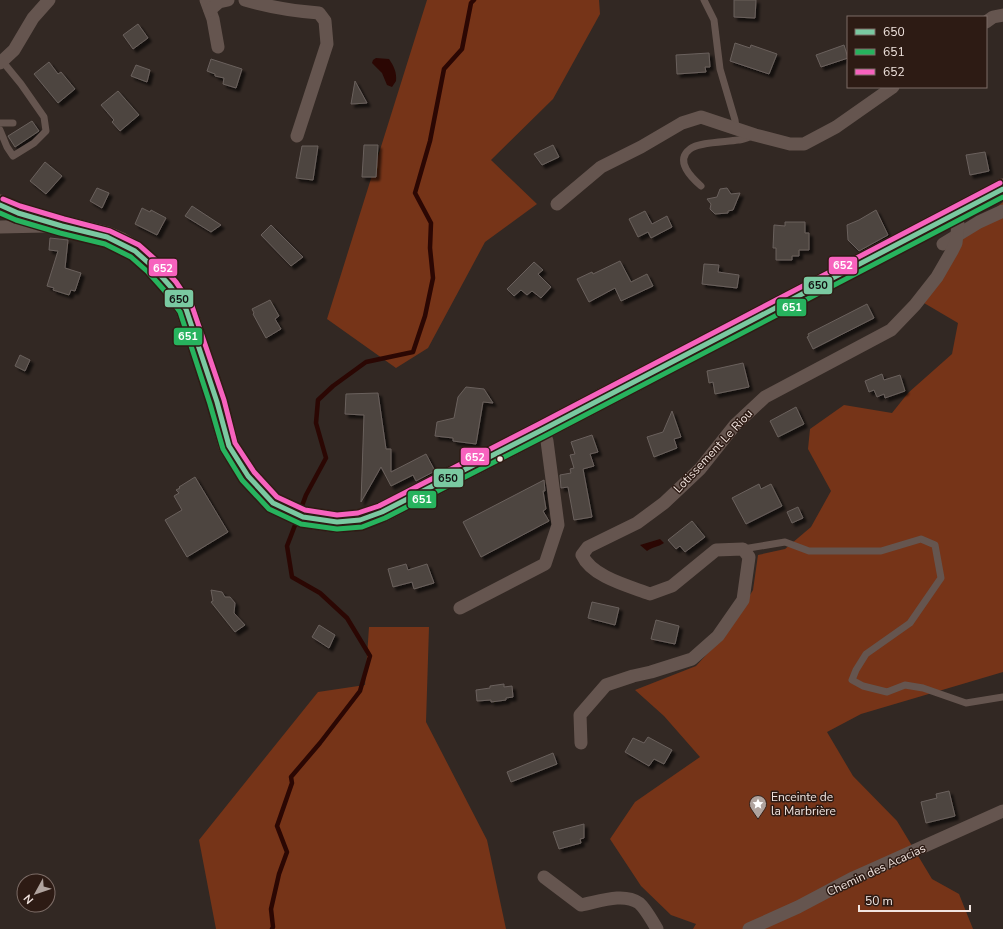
<svg xmlns="http://www.w3.org/2000/svg" width="1003" height="929" font-family="'Nunito Sans',sans-serif">
  <style>
    .green { fill: #763418 }
    .water { fill: #2b0703 }
    .lines { fill: none; stroke-linecap: round; stroke-linejoin: round }
    .stream { stroke: #2b0703; stroke-width: 4.5 }
    .building { fill: #4d443f; stroke: #6a615d; filter: url(#shadow) }
    .lane { stroke: #65554f; stroke-width: 7 }
    .street { stroke: #65554f; stroke-width: 13 }
    .primary { stroke: #715950; stroke-width: 21 }
    .bus-1-casing { stroke: #2d1b14; stroke-width: 8 }
    .bus-2-casing { stroke: #2d1b14; stroke-width: 8 }
    .bus-3-casing { stroke: #2d1b14; stroke-width: 8 }
    .bus-1 { stroke: #7ac9a1; stroke-width: 5 }
    .bus-2 { stroke: #27b35e; stroke-width: 5 }
    .bus-3 { stroke: #f762be; stroke-width: 5 }
    .bus-dot { fill: #f2e5e0; stroke: #2d1b14; stroke-width: 1.5 }
    .labels { text-anchor: middle; stroke-width: 3; stroke-linejoin: round; paint-order: stroke }
    .street-label { font-size: 12px; fill: #f2e5e0; stroke: #2d1b14 }
    .poi-label { font-size: 12px; fill: #f2e5e0; stroke: #2d1b14; text-anchor: start }
    .line-badge { stroke: #2d1b14; stroke-width: 1.5 }
    .badge-label { font-size: 11px; text-anchor: middle; font-weight: bold; fill: #fff }
    .pale-badge-label { font-size: 11px; text-anchor: middle; font-weight: bold; fill: #111 }
  </style>
  <defs>
    <filter id="shadow"><feDropShadow dx="3.5" dy="3.5" stdDeviation="1" flood-color="#0009"/></filter>
  </defs>
  <rect width="100%" height="100%" fill="#322823"/>
  <g class="green">
    <polygon points="427,0 599,0 600,14 553,99 491,160 537,204 485,242 428,348 396,368 327,319"/>
    <polygon points="1003,202 1003,672 861,714 827,732 853,776 897,821 932,879 959,894 973,929 693,929 696,924 671,915 641,886 610,839 635,802 700,757 664,716 635,690 696,666 728,631 753,590 758,555 785,549 811,527 831,491 808,449 810,429 844,405 892,413 908,393 952,354 958,323 924,303 964,234"/>
    <polygon points="369,627 429,627 426,722 487,840 506,929 216,929 199,840 318,692 365,685"/>
  </g>
  <g class="water">
    <path d="M376,58L389,59C394,66 397,73 396,81L392,87L387,85L382,73L372,63L373,60Z"/>
    <path d="M660,539L664,543C658,547 652,547 647,551L640,545Z"/>
  </g>
  <g class="lines">
    <g class="stream">
      <polyline points="300,511 306,495 326,458 316,423 318,400 333,386 366,362 413,352 425,316 433,278 430,248 431,223 415,193 430,141 444,69 462,49 471,3 474,0"/>
      <polyline points="272,929 273,927 271,909 279,874 287,852 277,826 292,783 291,777 320,743 360,691 370,656 347,618 320,593 292,577 287,546 297,520"/>
    </g>
  </g>
  <g class="building">
    <polygon points="734,0 756,0 755,18 734,17"/>
    <polygon points="138,24 148,38 133,49 123,35"/>
    <polygon points="735,43 750,48 751,45 777,54 769,74 730,61"/>
    <polygon points="844,45 848,58 821,67 816,55"/>
    <polygon points="709,53 710,67 705,67 706,72 677,74 676,55"/>
    <polygon points="211,59 242,69 236,88 223,84 224,78 215,76 215,74 207,71"/>
    <polygon points="49,62 58,74 61,72 75,89 58,103 34,74"/>
    <polygon points="136,65 150,70 147,82 131,76"/>
    <polygon points="355,81 367,103 351,104"/>
    <polygon points="118,91 139,115 120,131 112,122 114,120 101,105"/>
    <polygon points="32,121 39,131 15,147 8,136"/>
    <polygon points="364,145 378,145 376,177 362,177"/>
    <polygon points="553,145 559,157 542,165 534,154"/>
    <polygon points="302,146 318,146 313,180 296,178"/>
    <polygon points="985,152 989,171 970,175 966,155"/>
    <polygon points="45,162 62,176 46,194 30,181"/>
    <polygon points="97,188 109,193 102,208 90,201"/>
    <polygon points="727,188 731,194 740,193 733,210 728,211 728,213 715,214 710,209 711,204 707,199 717,197 720,189"/>
    <polygon points="192,206 221,225 211,232 185,216"/>
    <polygon points="142,208 150,212 151,210 166,218 157,235 135,224"/>
    <polygon points="876,210 888,235 859,251 848,240 847,225 859,220"/>
    <polygon points="645,211 652,224 667,216 672,227 651,238 648,232 638,237 629,219"/>
    <polygon points="785,222 805,222 805,233 809,233 809,250 799,250 799,256 792,256 792,260 776,260 776,248 773,248 774,225 785,226"/>
    <polygon points="271,225 303,257 291,266 261,235"/>
    <polygon points="50,238 68,240 65,268 81,273 75,291 71,290 69,295 53,290 54,288 47,286 58,251 49,250"/>
    <polygon points="620,261 631,282 647,274 653,286 621,301 615,288 589,302 577,279 592,272 593,274"/>
    <polygon points="534,262 543,270 538,274 551,287 541,298 532,291 527,295 521,290 514,296 507,289"/>
    <polygon points="704,264 719,265 718,272 739,275 737,288 702,284"/>
    <polygon points="270,300 279,316 275,319 281,329 266,338 253,314 254,313 252,309"/>
    <polygon points="867,304 874,318 813,349 807,337 809,336 808,334"/>
    <polygon points="20,355 30,360 25,371 15,366"/>
    <polygon points="743,363 749,387 715,394 713,382 709,383 707,371"/>
    <polygon points="882,374 884,380 900,375 905,391 885,398 884,394 877,397 874,390 869,392 865,381"/>
    <polygon points="466,387 484,389 493,403 483,402 476,444 453,441 453,438 435,436 437,422 454,418 458,397"/>
    <polygon points="378,393 386,449 391,449 391,472 426,454 435,471 416,481 413,475 391,486 381,467 361,502 364,415 345,414 346,394"/>
    <polygon points="796,407 804,424 778,437 770,421"/>
    <polygon points="672,411 681,437 674,439 677,448 654,457 647,437 663,432"/>
    <polygon points="592,435 598,452 590,454 594,466 583,469 592,517 574,520 568,487 561,488 560,475 571,473 570,469 574,468 570,455 575,454 571,442"/>
    <polygon points="195,477 228,532 187,557 165,520 182,510 174,496 179,493 176,490 180,488 179,487"/>
    <polygon points="544,480 545,491 543,491 546,509 543,511 549,521 481,557 463,522"/>
    <polygon points="759,484 761,489 771,484 782,506 746,524 732,498"/>
    <polygon points="798,507 803,518 792,523 787,512"/>
    <polygon points="692,521 705,537 685,552 680,546 676,549 668,540"/>
    <polygon points="406,564 408,570 427,564 434,583 414,589 412,582 393,587 388,569"/>
    <polygon points="211,590 222,592 225,597 230,597 235,603 234,613 245,625 235,632 211,602 213,601"/>
    <polygon points="592,602 619,608 615,625 588,618"/>
    <polygon points="656,620 679,626 675,644 651,639"/>
    <polygon points="319,625 335,635 329,648 312,637"/>
    <polygon points="504,684 504,687 512,686 513,697 506,698 506,700 491,702 491,700 477,701 476,690 490,688 490,686"/>
    <polygon points="648,737 672,750 664,764 654,759 649,766 625,752 633,738 644,743"/>
    <polygon points="553,753 557,764 511,782 507,772"/>
    <polygon points="949,791 955,816 926,823 921,802 937,798 936,794"/>
    <polygon points="584,824 584,838 580,839 581,843 559,849 553,832"/>
  </g>
  <g class="lines">
    <g class="lane">
      <polyline points="704,0 714,20 720,69 735,120 736,128"/>
      <polyline points="0,123 13,123"/>
      <polyline points="0,130 7,147 13,156 34,143 46,131 44,117 21,84 3,62"/>
      <path d="M701,186C692,178 674,161 690,149C698,142 727,142 738,140C743,140 748,137 753,136"/>
      <polyline points="743,549 785,542 809,551 881,551 921,539 935,545 941,578 910,623 866,654 856,670 852,680 863,686 887,692 905,685 923,688 966,703 1003,697"/>
    </g>
    <g class="street">
      <polyline points="206,0 213,19 218,47"/>
      <path d="M245,0C269,7 294,11 319,13L325,21L327,44L297,136"/>
      <polyline points="210,10 219,2 228,0"/>
      <polyline points="986,22 993,17 1003,15"/>
      <polyline points="0,63 14,50 33,18 49,0"/>
      <polyline points="557,204 601,167 641,147 682,123 701,117 755,135 790,144 804,144 836,127 893,87"/>
      <polyline points="0,227 45,226"/>
      <polyline points="943,244 979,222 1003,211"/>
      <polyline points="460,608 545,564 558,525 547,441 542,430"/>
      <path d="M581,743L580,715L606,685L633,676L651,672L692,659L718,636L743,600L749,557L743,549L716,550L672,586L650,594C629,586 592,577 582,555L588,547L637,523L664,503L700,469L735,425L765,397L891,330L915,305L937,277L952,251L956,243L957,234L958,224L955,215"/>
      <path d="M544,877L581,905C598,902 623,892 639,903C645,908 653,922 657,929"/>
      <polyline points="749,929 798,907 851,879 1003,811"/>
    </g>
    <polyline class="primary" points="0,205 18,213 62,226 107,237 121,243 135,251 153,267 170,286 186,309 217,402 229,446 248,476 273,503 303,517 337,522 360,520 382,512 542,430 1003,189"/>
    <defs>
      <polyline id="bus-1" points="0,205 18,213 62,226 107,237 135,251 153,267 170,286 186,309 217,402 229,446 248,476 273,503 303,517 337,522 360,520 382,512 542,430 1003,189"/>
      <polyline id="bus-2" points="0,213 16,220 60,233 105,244 131,257 148,272 164,290 180,312 210,404 223,449 242,480 269,509 301,524 337,529 362,527 385,518 545,436 1003,197"/>
      <polyline id="bus-3" points="3,199 20,206 64,219 110,231 139,245 158,262 176,282 192,306 224,400 235,443 254,472 277,497 305,510 337,515 358,513 379,506 539,424 1000,183"/>
    </defs>
    <use href="#bus-1" class="bus-1-casing"/>
    <use href="#bus-2" class="bus-2-casing"/>
    <use href="#bus-3" class="bus-3-casing"/>
    <use href="#bus-1" class="bus-1"/>
    <use href="#bus-2" class="bus-2"/>
    <use href="#bus-3" class="bus-3"/>
  </g>
  <defs>
    <symbol id="sight-pin" viewBox="-11 -11 22 30"><path d="M0 17L-7.5 6A9.5 9.5 0 1 1 7.5 6Z" fill="#afa39e" stroke="#2d1b14"/><path d="M0-6L1.8-2.2L6-1.7L2.9 1.2L3.7 5.4L0 3.3L-3.7 5.4L-2.9 1.2L-6-1.7L-1.8-2.2Z" fill="#fff"/></symbol>
  </defs>
  <g fill-rule="evenodd">
    <use href="#sight-pin" x="748" y="794" width="20" height="27"/>
  </g>
  <circle class="bus-dot" cx="500" cy="459" r="3.5"/>
  <g class="labels">
    <g class="street-label">
      <text transform="translate(713 451) rotate(-47)" y="4">Lotissement Le Riou</text>
      <text transform="translate(876 870) rotate(-25)" y="4">Chemin des Acacias</text>
    </g>
    <g class="poi-label">
      <text x="771" y="801">Enceinte de<tspan x="771" dy="14">la Marbrière</tspan></text>
    </g>
  </g>
  <g class="line-badge">
    <rect x="828" y="256" width="30" height="19" rx="4" fill="#f762be"/>
    <rect x="148" y="258" width="30" height="19" rx="4" fill="#f762be"/>
    <rect x="803" y="276" width="30" height="19" rx="4" fill="#7ac9a1"/>
    <rect x="164" y="289" width="30" height="19" rx="4" fill="#7ac9a1"/>
    <rect x="776" y="298" width="31" height="19" rx="4" fill="#27b35e"/>
    <rect x="173" y="327" width="30" height="19" rx="4" fill="#27b35e"/>
    <rect x="460" y="447" width="30" height="19" rx="4" fill="#f762be"/>
    <rect x="433" y="468" width="31" height="20" rx="4" fill="#7ac9a1"/>
    <rect x="407" y="490" width="30" height="19" rx="4" fill="#27b35e"/>
  </g>
  <g class="badge-label">
    <text x="843" y="269">652</text>
    <text x="163" y="272">652</text>
    <text x="792" y="311">651</text>
    <text x="188" y="340">651</text>
    <text x="475" y="461">652</text>
    <text x="422" y="503">651</text>
  </g>
  <g class="pale-badge-label">
    <text x="818" y="289">650</text>
    <text x="179" y="303">650</text>
    <text x="448" y="482">650</text>
  </g>
  <rect x="847" y="16" width="140" height="72" fill="#2d1b14" stroke="#7c6c66"/>
  <rect x="855" y="29" width="20" height="6" fill="#7ac9a1" stroke="#7c6c66"/>
  <text x="883" y="36" font-size="12" fill="#f2e5e0">650</text>
  <rect x="855" y="49" width="20" height="6" fill="#27b35e" stroke="#7c6c66"/>
  <text x="883" y="56" font-size="12" fill="#f2e5e0">651</text>
  <rect x="855" y="69" width="20" height="6" fill="#f762be" stroke="#7c6c66"/>
  <text x="883" y="76" font-size="12" fill="#f2e5e0">652</text>
  <g transform="translate(36 893) rotate(230)"><circle r="19" fill="#2d1b14" stroke="#7c6c66"/>
  <path d="M0-3L7 15L0 10L-7 15Z" fill="#afa39e"/>
  <text y="-6" font-size="11" font-weight="bold" text-anchor="middle" fill="#f2e5e0">N</text>
  </g>
  <path d="M859 905v6h111v-6" fill="none" stroke="#f2e5e0" stroke-width="2"/>
  <text x="865" y="905" font-size="12" fill="#f2e5e0" stroke="#2d1b14" stroke-width="3" paint-order="stroke">50 m</text>
</svg>
